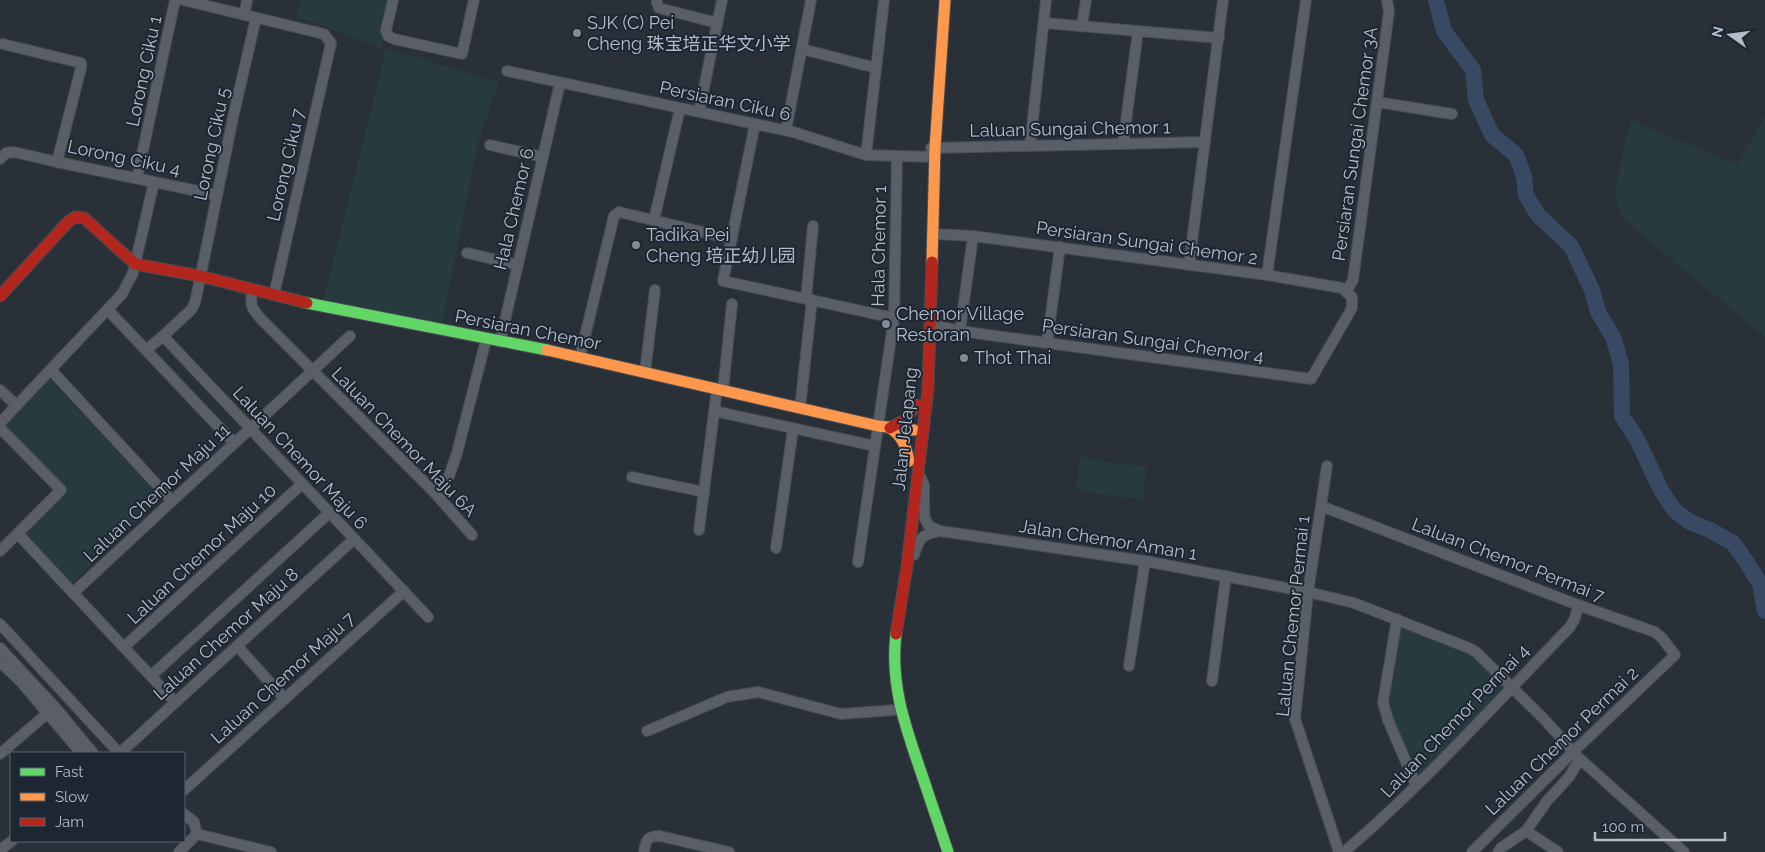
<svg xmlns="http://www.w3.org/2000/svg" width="1765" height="852" font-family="Raleway,'Noto Sans SC',sans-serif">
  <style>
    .green { fill: #273a3e }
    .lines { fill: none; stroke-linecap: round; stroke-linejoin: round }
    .river { stroke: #384963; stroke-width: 16 }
    .street-casing { stroke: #484c53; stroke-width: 12 }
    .fast-casing { stroke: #484c53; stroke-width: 13 }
    .slow-casing { stroke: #484c53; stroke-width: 13 }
    .jam-casing { stroke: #484c53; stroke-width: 13 }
    .street { stroke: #5a5e66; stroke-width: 10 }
    .fast { stroke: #63d668; stroke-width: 11 }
    .slow { stroke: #ff974d; stroke-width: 11 }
    .jam { stroke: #b3261e; stroke-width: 11 }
    .poi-dot { fill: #848b96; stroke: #1d2633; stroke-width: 2 }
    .labels { text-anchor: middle; stroke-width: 4; stroke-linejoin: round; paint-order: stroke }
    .poi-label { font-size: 18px; fill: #b4bcc9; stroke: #1d2633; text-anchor: start }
    .street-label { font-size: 18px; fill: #b4bcc9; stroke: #1d2633 }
  </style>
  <rect width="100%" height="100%" fill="#2a3038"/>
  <g class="green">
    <polygon points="301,0 393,0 386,33 381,49 320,24 297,18"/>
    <polygon points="382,48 499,82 478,143 441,329 322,305 385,53"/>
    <polygon points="1765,116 1765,337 1649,241 1621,216 1614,193 1631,120 1737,165"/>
    <polygon points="49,378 161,499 70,585 23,534 65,492 1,425"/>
    <polygon points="1080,458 1147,467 1142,500 1076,490"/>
    <polygon points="1397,618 1476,649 1510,684 1415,782 1384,702"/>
  </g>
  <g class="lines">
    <polyline class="river" points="1436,0 1444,31 1473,70 1476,100 1492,135 1516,155 1524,176 1526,195 1538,215 1571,246 1592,290 1598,312 1613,337 1621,364 1622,416 1637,439 1661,490 1674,510 1690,522 1710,530 1733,543 1746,561 1760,584 1765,611"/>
    <defs>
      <g id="street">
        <polyline points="183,0 324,34 331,43 274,295"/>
        <polyline points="393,0 386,30 388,36 394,39 462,54 474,0"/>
        <polyline points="657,0 657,3 659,8 717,23"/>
        <polyline points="244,15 247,0"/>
        <polyline points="1045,23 1219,38"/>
        <polyline points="1082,26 1086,0"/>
        <polyline points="3,44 81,63 81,68 57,162"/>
        <polyline points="802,49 876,68"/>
        <polyline points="507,71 793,132 866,155 935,157"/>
        <polyline points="1377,102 1452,114"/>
        <polyline points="699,112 722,0"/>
        <polyline points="755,124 723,281 894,318"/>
        <polyline points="786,130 811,0"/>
        <polyline points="1123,144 1138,31"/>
        <polyline points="490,145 543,157"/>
        <polyline points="1030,146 1046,0"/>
        <polyline points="931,148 1205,142"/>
        <polyline points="866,155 884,0"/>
        <polyline points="0,159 6,153 14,152 57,162 217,195"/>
        <polyline points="137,178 175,0"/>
        <polyline points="654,220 680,108"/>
        <polyline points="467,253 518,265"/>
        <polyline points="1189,265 1223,0"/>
        <polyline points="1267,275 1306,0"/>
        <path d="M252,290C250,306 251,308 262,320L434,492L472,535"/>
        <polyline points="1346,292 1353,280 1389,11 1387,0"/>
        <polyline points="806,299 813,226"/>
        <polyline points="108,310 234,443"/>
        <polyline points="931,324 960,331 1311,379 1352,308 1352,297 1342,288 1267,275 973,236 934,234"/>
        <polyline points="960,331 973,236"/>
        <polyline points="163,336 191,310 195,303 234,113 256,18"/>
        <polyline points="500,342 560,83"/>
        <polyline points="1047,343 1060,247"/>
        <polyline points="146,350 163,336 428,617"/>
        <polyline points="580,357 614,216 619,212 732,239"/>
        <polyline points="51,370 172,501"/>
        <polyline points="645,372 655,290"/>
        <polyline points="0,390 16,405"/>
        <polyline points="723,390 732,304"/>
        <polyline points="800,408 812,300"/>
        <polyline points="714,411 875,446"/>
        <polyline points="0,423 122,294 133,273 154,182"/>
        <polyline points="0,428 61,490 0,551"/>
        <polyline points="1327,466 1308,592 1295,719 1339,852"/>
        <polyline points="632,477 704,492"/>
        <polyline points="921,478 924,485 924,509 925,519 929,526 940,531 1145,561 1308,592 1354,603 1469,648 1476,652 1543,718 1580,759 1684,852"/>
        <polyline points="434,492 449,476 457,453 486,340"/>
        <polyline points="1321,506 1578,605 1655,632 1662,638 1675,655 1573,752 1472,852"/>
        <polyline points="699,530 717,389"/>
        <polyline points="18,534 175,702"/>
        <polyline points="776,548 793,429"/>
        <path d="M914,555C920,536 922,535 940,531"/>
        <polyline points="858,562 894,318 897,156"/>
        <polyline points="73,593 350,336"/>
        <polyline points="1397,619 1383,702 1388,720 1416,785"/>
        <polyline points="0,624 119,753"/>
        <polyline points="124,647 302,484"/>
        <polyline points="238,647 285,699"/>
        <polyline points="0,648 55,707 93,753"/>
        <polyline points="0,662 21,682 81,753"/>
        <polyline points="1129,666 1145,561"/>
        <polyline points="151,676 329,513"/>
        <polyline points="1212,681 1226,576"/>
        <polyline points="647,731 727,697 758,692 841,714 895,710"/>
        <polyline points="120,753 354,539"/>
        <polyline points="0,754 50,711"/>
        <polyline points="184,790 404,591"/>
        <polyline points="184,814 194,822 197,834 271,852"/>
        <polyline points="1526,831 1558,852"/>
        <polyline points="0,850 12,841"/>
        <polyline points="179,852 197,834"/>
        <path d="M644,852C646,840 647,836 660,836L729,852"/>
        <path d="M1344,852C1425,783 1496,703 1570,627L1575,618L1578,605"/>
        <polyline points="1498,852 1501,848 1526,831 1547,801 1569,777 1580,759"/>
      </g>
      <g id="fast">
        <polyline points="307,303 547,350"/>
        <path d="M896,634C890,684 905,726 921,772C930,799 939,825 948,852"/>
      </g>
      <g id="slow">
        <polyline points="932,262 935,148 945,0"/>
        <polyline points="547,350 878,426 914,430"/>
        <path d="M890,428C903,436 906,447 909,461"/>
      </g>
      <g id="jam">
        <polyline points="0,296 68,222 75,217 84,218 135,264 200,276 307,303"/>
        <polyline points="890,428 905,420 916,405"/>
        <polyline points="896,634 907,566 928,389 932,262"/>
      </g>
    </defs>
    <use href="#street" class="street-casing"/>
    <use href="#fast" class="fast-casing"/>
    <use href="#slow" class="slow-casing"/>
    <use href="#jam" class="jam-casing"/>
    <use href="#street" class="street"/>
    <use href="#fast" class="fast"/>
    <use href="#slow" class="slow"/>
    <use href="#jam" class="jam"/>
  </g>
  <g class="poi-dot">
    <circle cx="577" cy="33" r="5"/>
    <circle cx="636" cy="245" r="5"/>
    <circle cx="886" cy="324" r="5"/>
    <circle cx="964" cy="358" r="5"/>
  </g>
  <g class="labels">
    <g class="poi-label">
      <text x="587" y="29">SJK (C) Pei<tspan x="587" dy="21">Cheng 珠宝培正华文小学</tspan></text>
      <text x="646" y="241">Tadika Pei<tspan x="646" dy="21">Cheng 培正幼儿园</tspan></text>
      <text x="896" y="320">Chemor Village<tspan x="896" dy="21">Restoran</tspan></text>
      <text x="974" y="364">Thot Thai</text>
    </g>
    <g class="street-label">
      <text transform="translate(144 71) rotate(-78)" y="6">Lorong Ciku 1</text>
      <text transform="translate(725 101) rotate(12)" y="6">Persiaran Ciku 6</text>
      <text transform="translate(1070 129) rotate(-1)" y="6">Laluan Sungai Chemor 1</text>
      <text transform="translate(212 144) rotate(-78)" y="6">Lorong Ciku 5</text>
      <text transform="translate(1355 144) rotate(-82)" y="6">Persiaran Sungai Chemor 3A</text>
      <text transform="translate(124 158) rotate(12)" y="6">Lorong Ciku 4</text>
      <text transform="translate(286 165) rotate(-77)" y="6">Lorong Ciku 7</text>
      <text transform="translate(514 209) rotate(-77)" y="6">Hala Chemor 6</text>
      <text transform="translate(1147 243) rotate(8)" y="6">Persiaran Sungai Chemor 2</text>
      <text transform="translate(879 246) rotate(-89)" y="6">Hala Chemor 1</text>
      <text transform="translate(528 330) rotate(11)" y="6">Persiaran Chemor</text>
      <text transform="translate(1153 341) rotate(8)" y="6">Persiaran Sungai Chemor 4</text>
      <text transform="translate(905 429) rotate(-84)" y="6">Jalan Jelapang</text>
      <text transform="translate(404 442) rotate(46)" y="6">Laluan Chemor Maju 6A</text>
      <text transform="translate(300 458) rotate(47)" y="6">Laluan Chemor Maju 6</text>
      <text transform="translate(157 493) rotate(-43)" y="6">Laluan Chemor Maju 11</text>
      <text transform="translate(1108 540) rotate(9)" y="6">Jalan Chemor Aman 1</text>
      <text transform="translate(202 554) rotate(-43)" y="6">Laluan Chemor Maju 10</text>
      <text transform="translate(1508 560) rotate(21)" y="6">Laluan Chemor Permai 7</text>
      <text transform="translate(1293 616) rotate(-84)" y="6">Laluan Chemor Permai 1</text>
      <text transform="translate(226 634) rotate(-42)" y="6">Laluan Chemor Maju 8</text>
      <text transform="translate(283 678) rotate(-42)" y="6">Laluan Chemor Maju 7</text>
      <text transform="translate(1455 721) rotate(-46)" y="6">Laluan Chemor Permai 4</text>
      <text transform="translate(1562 741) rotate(-44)" y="6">Laluan Chemor Permai 2</text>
    </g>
  </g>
  <rect x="10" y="752" width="175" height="90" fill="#1d2633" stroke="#59626f"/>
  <rect x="20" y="768" width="25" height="8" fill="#63d668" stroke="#59626f"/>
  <text x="55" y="777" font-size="15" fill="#b4bcc9">Fast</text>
  <rect x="20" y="793" width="25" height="8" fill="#ff974d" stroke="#59626f"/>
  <text x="55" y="802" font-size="15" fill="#b4bcc9">Slow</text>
  <rect x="20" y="818" width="25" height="8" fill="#b3261e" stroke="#59626f"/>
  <text x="55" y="827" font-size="15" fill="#b4bcc9">Jam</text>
  <g transform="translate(1730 35) rotate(284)" stroke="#1d2633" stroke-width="4" paint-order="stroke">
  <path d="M0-4L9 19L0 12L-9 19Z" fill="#b4bcc9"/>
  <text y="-8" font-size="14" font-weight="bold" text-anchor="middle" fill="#b4bcc9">N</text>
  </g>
  <path d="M1595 832v8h130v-8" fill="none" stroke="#b4bcc9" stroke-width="2.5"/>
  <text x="1602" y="832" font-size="15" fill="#b4bcc9" stroke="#1d2633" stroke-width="4" paint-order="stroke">100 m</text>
</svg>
